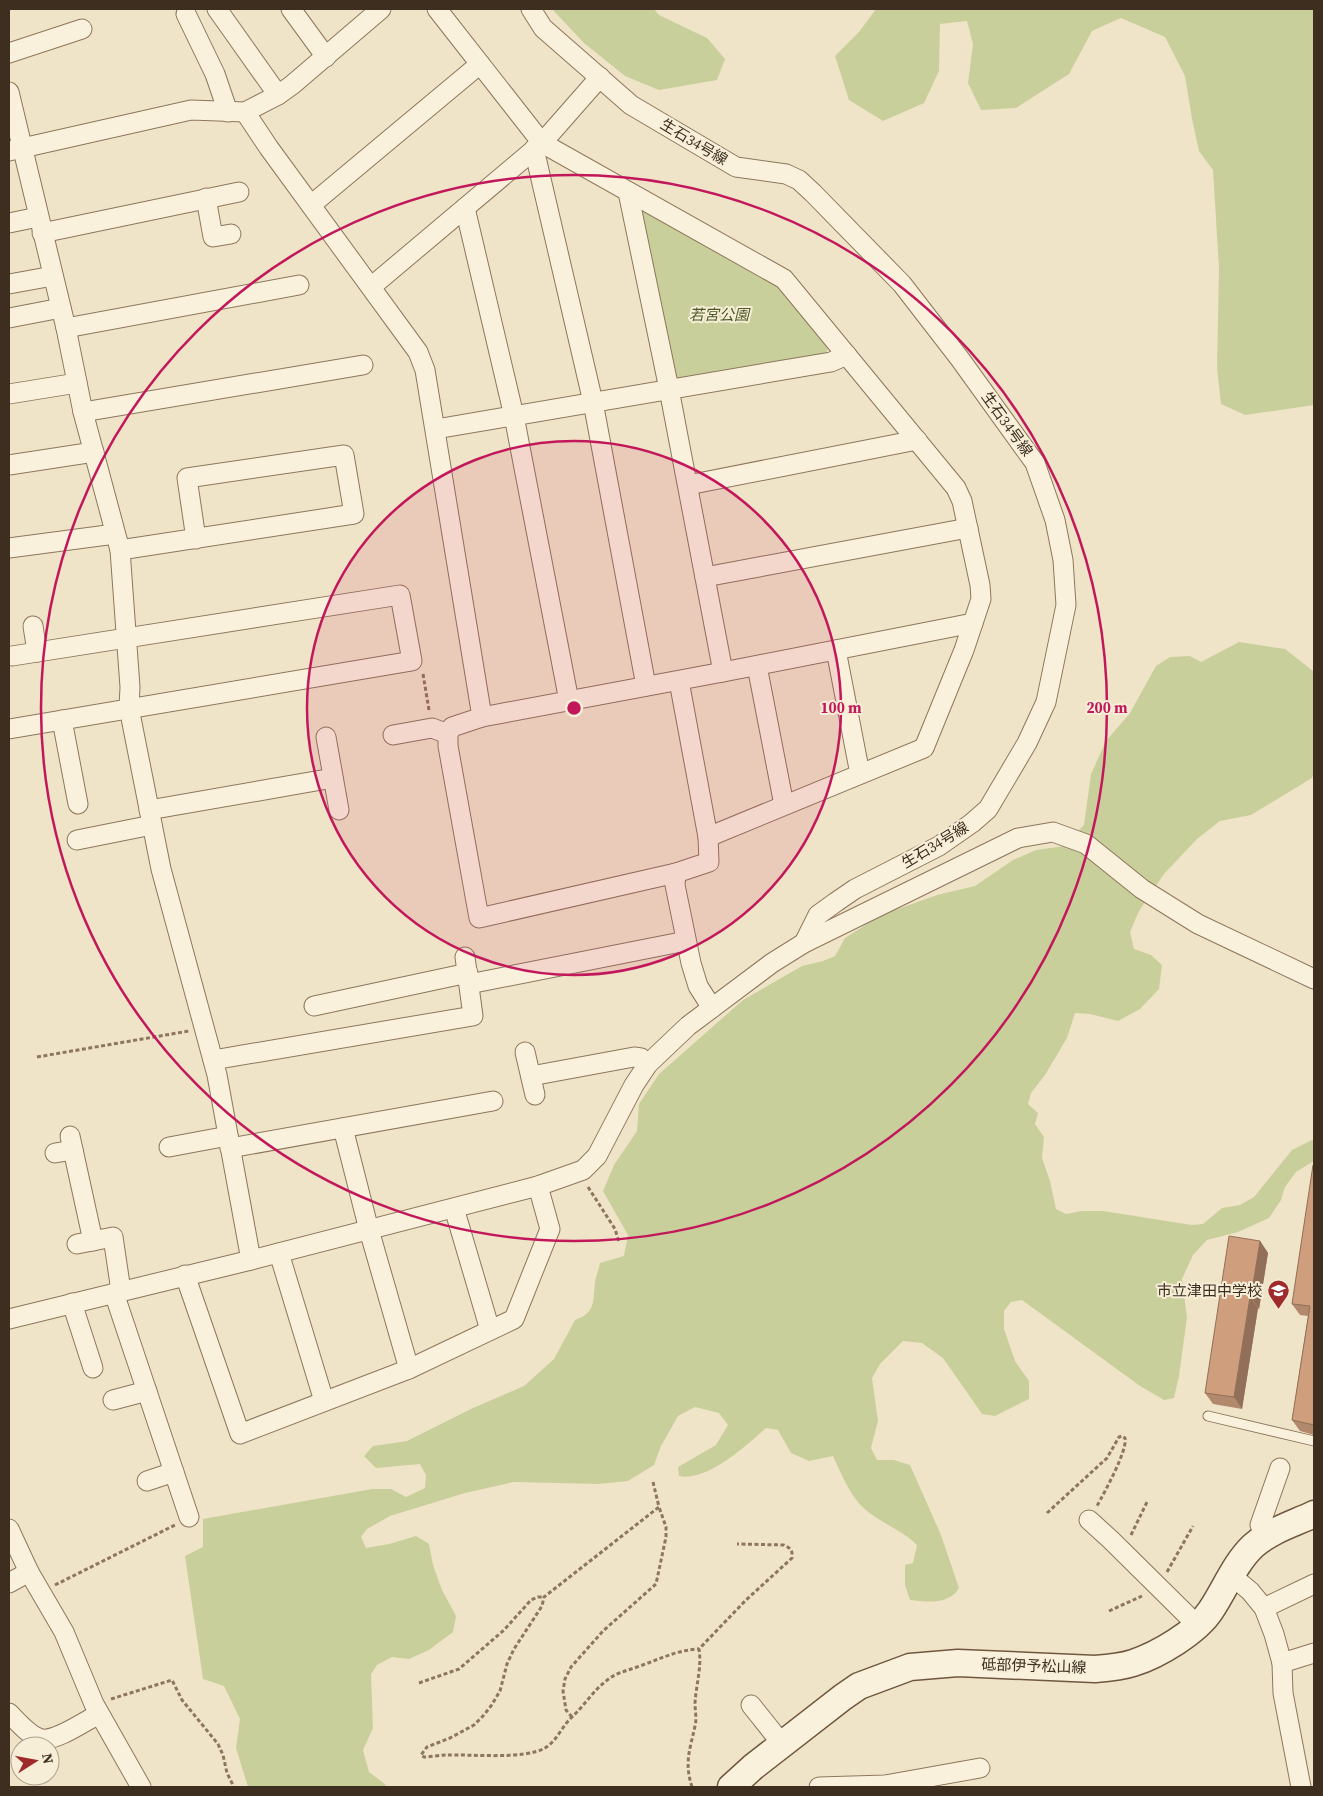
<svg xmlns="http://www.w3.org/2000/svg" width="1323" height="1796" font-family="'Source Serif 4','Noto Sans JP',serif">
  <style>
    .green { fill: #c9cf9b }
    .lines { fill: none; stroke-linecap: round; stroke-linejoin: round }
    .lane-casing { stroke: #8d765c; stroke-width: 11 }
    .street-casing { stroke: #8d765c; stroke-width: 21 }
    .secondary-casing { stroke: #6f573f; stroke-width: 29 }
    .path { stroke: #8d765c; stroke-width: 3; stroke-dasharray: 4 2.5; stroke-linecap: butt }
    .lane { stroke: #faf1dc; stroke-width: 9 }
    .street { stroke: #faf1dc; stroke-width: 19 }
    .secondary { stroke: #faf1dc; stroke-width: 26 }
    .wall { fill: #b2896c }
    .shaded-wall { fill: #916f58 }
    .building { fill: #cf9f7d; stroke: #916f58 }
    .ring { fill: none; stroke: #c2185b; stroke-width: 2.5 }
    .labels { text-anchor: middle; stroke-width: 4; stroke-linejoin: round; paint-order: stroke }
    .street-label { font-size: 15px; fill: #3d2e20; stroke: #f7eed8 }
    .park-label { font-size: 15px; font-style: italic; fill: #4d5a26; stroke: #f7eed8 }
    .poi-label { font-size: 15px; fill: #3d2e20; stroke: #f7eed8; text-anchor: end }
    .centre { fill: #c2185b; stroke: #f7eed8; stroke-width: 2.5 }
    .ring-label { font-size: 15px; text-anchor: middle; font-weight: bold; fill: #c2185b; stroke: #f7eed8; stroke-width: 4; stroke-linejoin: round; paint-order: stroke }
  </style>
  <rect width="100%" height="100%" fill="#f0e4c8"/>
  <g class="green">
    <polygon points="552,9 654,9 659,15 707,38 725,59 717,80 659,90 625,76 584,43"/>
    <polygon points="876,9 1314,9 1314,405 1245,415 1221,404 1217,368 1219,268 1213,170 1199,151 1192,119 1185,76 1165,37 1121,18 1092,31 1069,74 1016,108 981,110 968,83 973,44 967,21 940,24 939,71 924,103 883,121 849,100 835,56 859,32"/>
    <polygon points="646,205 784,287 830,345 824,357 672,382 636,211"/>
    <path d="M1239,642L1285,649L1313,671L1314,772L1312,778L1251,815L1220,821L1197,839L1164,874L1139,911L1130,932L1134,949L1151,955L1162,965L1159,989L1140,1009L1118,1021L1090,1014L1075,1013L1067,1038L1045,1075L1031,1093L1028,1104L1038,1113L1035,1124L1044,1137L1042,1158L1050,1181L1056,1209L1066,1214L1082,1211H1103L1192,1225L1203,1224L1222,1208L1240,1205L1254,1197L1292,1150L1312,1140L1314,1141V1161L1296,1172L1285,1187L1281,1200L1269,1218L1238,1232L1207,1240L1193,1255L1182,1279L1187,1317L1179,1376L1174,1398L1164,1400L1140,1386L1022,1300L1011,1302L1004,1311V1329L1015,1361L1029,1381V1399L995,1416L982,1414L943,1358L922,1343L903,1341L880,1364L872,1378L878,1421L871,1448L877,1460H894L910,1465L941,1535L959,1588C949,1605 927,1602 910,1600L905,1585V1565L913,1563L917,1545C900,1528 872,1520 857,1501C847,1488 840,1471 833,1456L809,1461L791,1453L778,1430L766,1428C746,1446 707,1482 679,1476L678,1467L716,1445L728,1425L719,1413L695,1407L678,1416L661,1446L654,1465L628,1481L598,1484L514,1482L465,1493L390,1516L367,1529L361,1537L366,1548L389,1544L416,1536L429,1544L433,1565L442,1590L456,1616L453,1632L429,1650L409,1659L392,1657L377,1665L371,1674L373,1728L363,1750L369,1772L385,1784L386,1787H248L236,1748L240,1719L224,1686L203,1679L185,1556L203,1547V1519L372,1489H391L406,1497L425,1488L426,1475L420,1464L376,1468L364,1456L373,1446L407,1441L473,1408L524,1386L554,1359L575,1320C596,1313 593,1300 595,1282C596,1276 599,1269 600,1263L624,1256L628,1235L603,1191L614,1165L637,1131L639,1104L659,1074L743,1000L802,966L823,961L835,956L845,938L881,915L937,895L975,886L1013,860L1036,850L1064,846L1084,825L1091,774L1106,741L1130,713L1156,666L1170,657L1190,656L1201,662Z"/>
  </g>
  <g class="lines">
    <defs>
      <polyline id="lane" points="1208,1416 1314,1441"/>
      <g id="street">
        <polyline points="217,9 278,95"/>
        <polyline points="291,9 326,57"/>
        <polyline points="531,9 543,28 631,105 736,167 786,174 799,180 813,193 902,284 960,359 1035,463 1055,520 1063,560 1066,605 1046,702 1027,743 988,809 972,823 939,846 855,889 836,902 818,915 804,943"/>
        <polyline points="186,14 215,74 228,112"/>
        <polyline points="9,53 82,29"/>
        <polyline points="9,92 66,328 83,412 120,550 130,687 129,708 161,869 217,1075 251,1260"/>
        <polyline points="245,112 269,148 418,352 425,370 482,717 452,727 448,734 448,746 479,918 676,873 709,862 708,837 924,748 964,650 981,599 980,585 962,501 956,488 784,279 542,143 437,9"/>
        <polyline points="534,149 593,402 646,686"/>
        <polyline points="9,151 191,110 245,112 278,95 292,85 381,9"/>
        <polyline points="628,192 669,389 723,672"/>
        <polyline points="206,198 213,237 231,234"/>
        <polyline points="311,205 480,64"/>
        <polyline points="465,208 514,416 569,701"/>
        <polyline points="9,223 38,217"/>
        <polyline points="42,233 239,192"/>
        <polyline points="9,284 53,276"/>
        <polyline points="371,287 542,143 600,77"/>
        <polyline points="9,318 61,308"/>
        <polyline points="66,328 299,285"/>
        <polyline points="9,394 77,383"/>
        <polyline points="83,412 363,365"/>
        <polyline points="436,429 831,362 847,355"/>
        <polyline points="9,465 94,452"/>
        <polyline points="688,485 917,440"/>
        <polyline points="9,548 115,534"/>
        <polyline points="120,550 354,514 344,455 187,478 196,539"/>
        <polyline points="705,577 968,528"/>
        <polyline points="33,626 37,652"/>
        <polyline points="836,650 860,774"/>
        <polyline points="757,666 784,805"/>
        <polyline points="679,681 708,837"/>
        <polyline points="482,717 723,672 973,623"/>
        <polyline points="62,720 78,804"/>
        <polyline points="9,729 412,661 400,595 12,656"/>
        <polyline points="393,735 432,728 448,734"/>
        <polyline points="326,737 339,810"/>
        <polyline points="149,810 333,778"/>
        <polyline points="77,840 152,825"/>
        <polyline points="676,873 675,885 691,963 698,986 712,1008"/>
        <polyline points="469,984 686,941"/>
        <polyline points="314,1006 468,973"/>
        <polyline points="525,1052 535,1095"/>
        <polyline points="213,1060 473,1016 465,957"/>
        <polyline points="531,1076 634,1057 641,1058 648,1064"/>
        <polyline points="343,1128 369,1230 409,1369"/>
        <polyline points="70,1136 93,1241"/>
        <polyline points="169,1147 228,1136"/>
        <polyline points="230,1148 493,1101"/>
        <polyline points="55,1153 73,1150"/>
        <polyline points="454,1208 490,1330"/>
        <polyline points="77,1244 113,1237 121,1291"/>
        <polyline points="279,1253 324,1401"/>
        <polyline points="185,1275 240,1434 409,1369 514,1319 550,1229 538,1186"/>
        <polyline points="114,1293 189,1517"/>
        <polyline points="72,1303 93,1368"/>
        <polyline points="9,1319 251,1260 538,1186 583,1170 597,1156 634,1085 648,1064 688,1026 772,963 804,943 1018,838 1053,832 1086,844 1142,889 1198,924 1314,979"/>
        <polyline points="113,1400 147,1391"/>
        <polyline points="147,1481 174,1472"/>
        <polyline points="1089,1520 1111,1540 1197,1625"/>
        <polyline points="9,1529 29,1572 64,1632 94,1704 141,1787"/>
        <polyline points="1265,1536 1260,1525 1280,1468"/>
        <polyline points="1232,1576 1250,1591 1264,1608 1274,1634 1282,1663 1283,1693 1301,1787"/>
        <polyline points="9,1583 29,1572"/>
        <polyline points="1264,1608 1314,1584"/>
        <polyline points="1282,1663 1314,1653"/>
        <polyline points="751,1705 782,1744"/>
        <path d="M9,1713C17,1721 30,1737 42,1739C57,1741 85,1721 99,1714"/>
        <polyline points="819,1787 885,1785 980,1768"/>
      </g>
      <path id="secondary" d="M731,1787L753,1767L843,1697L859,1686L910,1667L958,1663L1095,1669C1108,1668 1121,1667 1133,1663C1158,1655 1197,1632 1211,1610C1225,1589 1235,1563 1253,1546C1271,1530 1293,1524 1314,1514"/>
    </defs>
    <use href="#lane" class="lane-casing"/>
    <use href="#street" class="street-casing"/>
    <use href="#secondary" class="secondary-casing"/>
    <g class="path">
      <polyline points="423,674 429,710"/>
      <polyline points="37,1057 189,1031"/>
      <polyline points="588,1187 615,1229 619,1242"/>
      <path d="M653,1482L659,1507L544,1597L542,1606L514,1649L507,1664L500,1691L491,1706L483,1716L474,1725L450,1738L427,1747L421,1755L424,1757C431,1757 439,1755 446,1755C471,1754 524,1760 545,1748C557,1741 562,1726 572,1717C584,1706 593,1691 606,1681C615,1673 626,1671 637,1667C658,1660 676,1650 699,1649"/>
      <path d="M1047,1513L1107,1458L1119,1437L1122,1436L1125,1438C1128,1450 1104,1493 1097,1506"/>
      <polyline points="1131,1535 1148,1500"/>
      <polyline points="1167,1572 1193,1526"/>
      <polyline points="55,1585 175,1525"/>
      <polyline points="1109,1611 1142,1596"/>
      <polyline points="419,1683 459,1669 504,1630 531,1600 538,1597 544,1597"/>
      <polyline points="111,1699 172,1680 182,1700 218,1744 223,1755 227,1773 234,1787"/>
      <polyline points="572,1717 566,1710 563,1691 565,1679 571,1667 603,1631 656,1584 666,1537 666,1527 659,1507"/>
      <path d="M692,1787C684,1762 690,1750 695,1726C697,1719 695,1711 695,1703C696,1685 702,1667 699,1649L746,1600L792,1558C793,1550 790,1548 784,1545L737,1544"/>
    </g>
    <use href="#lane" class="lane"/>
    <use href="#street" class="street"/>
    <use href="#secondary" class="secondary"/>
  </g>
  <g class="wall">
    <polygon points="1314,1165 1314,1435 1300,1431 1292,1420 1308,1316 1300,1315 1292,1304"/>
    <polygon points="1260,1241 1268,1253 1259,1309 1258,1308 1242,1409 1213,1404 1205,1393"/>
  </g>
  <g class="shaded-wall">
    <polygon points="1260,1241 1268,1253 1259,1309 1251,1297"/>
    <polygon points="1250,1297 1258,1308 1242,1409 1234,1397"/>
  </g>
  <g class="building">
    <polygon points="1313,1165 1314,1165 1314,1425 1292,1420 1310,1306 1292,1304"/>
    <polygon points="1229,1236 1260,1241 1251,1297 1250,1297 1234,1397 1205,1393"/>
  </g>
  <circle cx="574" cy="708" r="267" fill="#c2185b" fill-opacity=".12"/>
  <g class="ring">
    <circle cx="574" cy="708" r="267"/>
    <circle cx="574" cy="708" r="533"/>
  </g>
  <defs>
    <symbol id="school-pin" viewBox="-11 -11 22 30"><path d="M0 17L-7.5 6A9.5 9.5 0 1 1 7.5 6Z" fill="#9e2a2b" stroke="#f7eed8"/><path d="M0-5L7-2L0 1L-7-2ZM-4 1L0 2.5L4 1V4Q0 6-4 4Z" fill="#fff"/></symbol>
  </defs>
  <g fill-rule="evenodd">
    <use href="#school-pin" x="1266" y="1278" width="25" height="34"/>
  </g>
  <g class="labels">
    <g class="street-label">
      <text transform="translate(694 142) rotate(31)" y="5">生石34号線</text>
      <text transform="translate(1007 424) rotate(54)" y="5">生石34号線</text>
      <text transform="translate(935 845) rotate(-31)" y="5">生石34号線</text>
      <text transform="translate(1034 1666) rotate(2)" y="5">砥部伊予松山線</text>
    </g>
    <g class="park-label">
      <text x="719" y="320">若宮公園</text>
    </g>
    <g class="poi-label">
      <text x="1262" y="1296">市立津田中学校</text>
    </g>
  </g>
  <circle cx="574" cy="708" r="8" class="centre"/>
  <g class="ring-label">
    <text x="841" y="713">100 m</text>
    <text x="1107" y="713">200 m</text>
  </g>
  <rect width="1323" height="1796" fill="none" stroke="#3d2e20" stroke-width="20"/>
  <g transform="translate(35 1761) rotate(79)"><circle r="24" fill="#f7eed8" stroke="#ada18e"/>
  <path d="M0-4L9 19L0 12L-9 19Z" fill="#9e2a2b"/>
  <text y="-8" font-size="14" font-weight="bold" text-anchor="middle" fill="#3d2e20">N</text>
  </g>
</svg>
